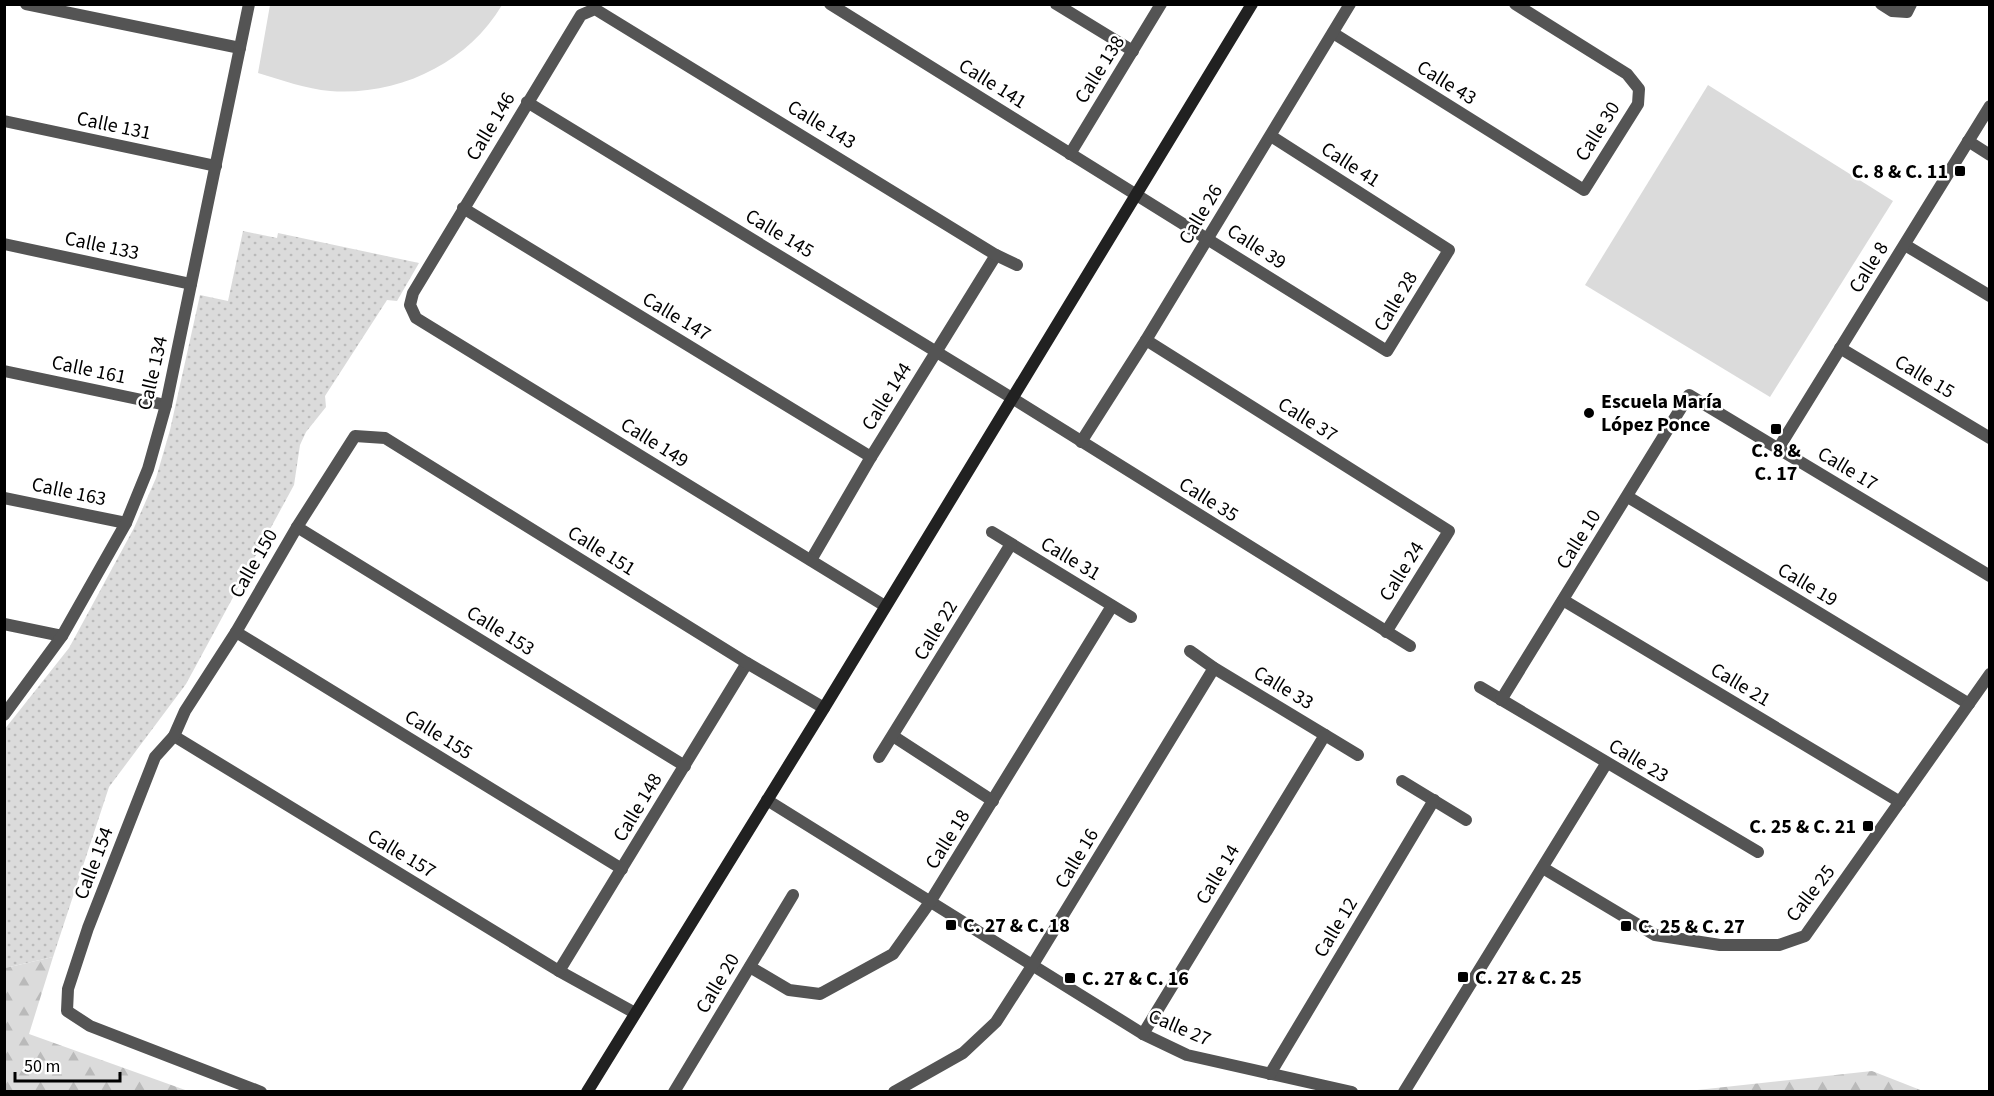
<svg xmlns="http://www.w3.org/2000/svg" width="1994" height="1096" font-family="'Source Sans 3',sans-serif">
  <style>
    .grass { fill: url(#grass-dots) }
    .forest { fill: url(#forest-firs) }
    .garden { fill: #dbdbdb }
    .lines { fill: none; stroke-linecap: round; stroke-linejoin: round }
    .street { stroke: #545454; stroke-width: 12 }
    .secondary { stroke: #212121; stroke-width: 12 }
    .poi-dot { fill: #000; stroke: #fff; stroke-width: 2 }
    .labels { text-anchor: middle; stroke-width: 5; stroke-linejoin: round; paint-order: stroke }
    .street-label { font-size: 20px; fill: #000; stroke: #fff }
    .poi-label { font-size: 20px; font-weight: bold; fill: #000; stroke: #fff; text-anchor: start }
  </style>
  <defs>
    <pattern id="grass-dots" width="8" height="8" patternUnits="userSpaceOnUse" patternTransform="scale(1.5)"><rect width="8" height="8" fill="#dbdbdb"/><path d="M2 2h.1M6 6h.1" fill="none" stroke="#bababa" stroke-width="1.8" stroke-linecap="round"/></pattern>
    <pattern id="forest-firs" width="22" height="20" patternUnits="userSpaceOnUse" patternTransform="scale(1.5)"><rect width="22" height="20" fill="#dbdbdb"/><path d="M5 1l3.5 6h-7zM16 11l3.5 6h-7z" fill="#bababa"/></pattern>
  </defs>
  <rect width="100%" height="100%" fill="#fff"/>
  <polygon class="grass" points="243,231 277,238 278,233 419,263 397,301 387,300 325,396 326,407 306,432 300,445 294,485 186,684 109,787 53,957 5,968 4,730 69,648 134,528 156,478 170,430 200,295 228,301"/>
  <g class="forest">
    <polygon points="53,957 29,1034 188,1091 5,1091 5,968"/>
    <polygon points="1872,1071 1923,1091 1688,1091"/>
  </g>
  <g class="garden">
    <path d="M270,5V4L502,5C467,64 398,96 330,91C306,89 282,80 258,73Z"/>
    <polygon points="1708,85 1893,201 1770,397 1585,285"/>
  </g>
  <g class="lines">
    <g class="street">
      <polyline points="26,4 240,48"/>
      <polyline points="830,4 1387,351 1449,250 1271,136"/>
      <polyline points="1056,4 1133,51"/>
      <polyline points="1881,4 1892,11 1907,12 1911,4"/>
      <polyline points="1333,33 1584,190 1638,104 1639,89 1627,74 1515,4"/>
      <polyline points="527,102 1012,398 1410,646"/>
      <polyline points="4,121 216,166"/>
      <polyline points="1968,141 1990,155"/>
      <polyline points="1070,154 1161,4"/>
      <polyline points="463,208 871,457"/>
      <polyline points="4,244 191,284"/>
      <polyline points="1905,245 1990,296"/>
      <polyline points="1146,340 1449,531 1386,632"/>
      <polyline points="1840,348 1990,438"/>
      <polyline points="4,371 166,405"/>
      <polyline points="1081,442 1146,340 1350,4"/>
      <polyline points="1778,449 1990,106"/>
      <polyline points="1628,497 1969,704"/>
      <polyline points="4,498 126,523"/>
      <polyline points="297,527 685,766"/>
      <polyline points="992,532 1131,617"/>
      <polyline points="811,560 871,457 996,255"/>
      <polyline points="1563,600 1900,802"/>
      <polyline points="885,606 416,318 410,305 413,293 581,15 595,9 996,255 1017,265"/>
      <polyline points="4,624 62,636"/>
      <polyline points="236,632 622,869"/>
      <polyline points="1190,651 1214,668 1358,755"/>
      <polyline points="1480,687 1758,852"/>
      <polyline points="1501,700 1689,395 1990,576"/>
      <polyline points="4,715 62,636 126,523 148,469 166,405 249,4"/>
      <polyline points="174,736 559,971 635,1013"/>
      <polyline points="893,736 993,801"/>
      <polyline points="879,757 1011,544"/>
      <polyline points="1402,781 1466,820"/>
      <polyline points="767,800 1143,1034 1187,1055 1352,1092"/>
      <polyline points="1543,868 1655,935 1720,945 1779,945 1805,936 1990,674"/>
      <polyline points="750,967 789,990 820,994 893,954 930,902 1112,606"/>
      <polyline points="559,971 747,663"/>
      <polyline points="1143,1034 1325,735"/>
      <polyline points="1270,1074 1434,800"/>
      <polyline points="261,1092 90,1026 67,1011 68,989 88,928 155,757 174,736 185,711 236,632 297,527 355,436 385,438 747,663 824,708"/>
      <polyline points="674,1092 793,895"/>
      <polyline points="894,1092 963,1053 996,1022 1032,966 1214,668"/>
      <polyline points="1404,1092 1606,764"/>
    </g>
    <polyline class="secondary" points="587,1092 824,708 1252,4"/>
  </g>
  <g class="poi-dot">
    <rect x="1954" y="165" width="12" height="12" rx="3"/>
    <circle cx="1589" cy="413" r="6"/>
    <rect x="1770" y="423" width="12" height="12" rx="3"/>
    <rect x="1862" y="820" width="12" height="12" rx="3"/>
    <rect x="945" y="919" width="12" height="12" rx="3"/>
    <rect x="1620" y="920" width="12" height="12" rx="3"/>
    <rect x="1457" y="971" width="12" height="12" rx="3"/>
    <rect x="1064" y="972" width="12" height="12" rx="3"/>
  </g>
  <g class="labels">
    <g class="street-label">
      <text transform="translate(1099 69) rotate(-58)" y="7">Calle 138</text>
      <text transform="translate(1447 82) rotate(32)" y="7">Calle 43</text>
      <text transform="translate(993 83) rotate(32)" y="7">Calle 141</text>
      <text transform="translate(822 124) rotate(31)" y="7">Calle 143</text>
      <text transform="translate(114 125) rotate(12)" y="7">Calle 131</text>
      <text transform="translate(490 126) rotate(-59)" y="7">Calle 146</text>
      <text transform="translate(1597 131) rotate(-58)" y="7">Calle 30</text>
      <text transform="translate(1351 164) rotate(33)" y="7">Calle 41</text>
      <text transform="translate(1200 214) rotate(-59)" y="7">Calle 26</text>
      <text transform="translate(780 233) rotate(31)" y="7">Calle 145</text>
      <text transform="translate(102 245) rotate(12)" y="7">Calle 133</text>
      <text transform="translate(1257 246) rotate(33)" y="7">Calle 39</text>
      <text transform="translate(1868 267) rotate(-58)" y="7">Calle 8</text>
      <text transform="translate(1395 301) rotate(-59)" y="7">Calle 28</text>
      <text transform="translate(677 316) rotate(31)" y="7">Calle 147</text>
      <text transform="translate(89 369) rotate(12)" y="7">Calle 161</text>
      <text transform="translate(152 373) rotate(-77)" y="7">Calle 134</text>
      <text transform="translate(1925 376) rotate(31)" y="7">Calle 15</text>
      <text transform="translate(886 396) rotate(-58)" y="7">Calle 144</text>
      <text transform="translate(1308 419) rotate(32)" y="7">Calle 37</text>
      <text transform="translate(655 442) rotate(32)" y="7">Calle 149</text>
      <text transform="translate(1848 468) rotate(31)" y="7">Calle 17</text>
      <text transform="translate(69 491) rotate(12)" y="7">Calle 163</text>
      <text transform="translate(1209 499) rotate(32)" y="7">Calle 35</text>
      <text transform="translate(1578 539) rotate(-58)" y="7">Calle 10</text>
      <text transform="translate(602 550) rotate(32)" y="7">Calle 151</text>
      <text transform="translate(1071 558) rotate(31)" y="7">Calle 31</text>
      <text transform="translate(253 563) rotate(-60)" y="7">Calle 150</text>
      <text transform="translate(1401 571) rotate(-58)" y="7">Calle 24</text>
      <text transform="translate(1808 584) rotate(31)" y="7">Calle 19</text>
      <text transform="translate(501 630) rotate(32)" y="7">Calle 153</text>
      <text transform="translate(935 630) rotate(-59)" y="7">Calle 22</text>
      <text transform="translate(1741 684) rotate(31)" y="7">Calle 21</text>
      <text transform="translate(1284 687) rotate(31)" y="7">Calle 33</text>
      <text transform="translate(439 734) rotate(32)" y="7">Calle 155</text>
      <text transform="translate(1639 760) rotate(31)" y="7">Calle 23</text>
      <text transform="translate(637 807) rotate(-59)" y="7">Calle 148</text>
      <text transform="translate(947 839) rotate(-58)" y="7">Calle 18</text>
      <text transform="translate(402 853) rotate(31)" y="7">Calle 157</text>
      <text transform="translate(1076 858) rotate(-59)" y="7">Calle 16</text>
      <text transform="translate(93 863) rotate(-69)" y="7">Calle 154</text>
      <text transform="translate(1217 874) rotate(-59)" y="7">Calle 14</text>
      <text transform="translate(1810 893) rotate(-52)" y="7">Calle 25</text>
      <text transform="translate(1335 927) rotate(-59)" y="7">Calle 12</text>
      <text transform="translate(717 983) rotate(-59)" y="7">Calle 20</text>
      <text transform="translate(1180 1027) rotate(23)" y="7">Calle 27</text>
    </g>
    <g class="poi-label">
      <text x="1948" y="178" text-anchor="end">C. 8 &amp; C. 11</text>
      <text x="1601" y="408">Escuela María<tspan x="1601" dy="23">López Ponce</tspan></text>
      <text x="1776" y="457" text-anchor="middle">C. 8 &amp;<tspan x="1776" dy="23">C. 17</tspan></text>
      <text x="1856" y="833" text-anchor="end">C. 25 &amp; C. 21</text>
      <text x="963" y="932">C. 27 &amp; C. 18</text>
      <text x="1638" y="933">C. 25 &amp; C. 27</text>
      <text x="1475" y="984">C. 27 &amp; C. 25</text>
      <text x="1082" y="985">C. 27 &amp; C. 16</text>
    </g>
  </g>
  <rect width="1994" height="1096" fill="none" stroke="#000000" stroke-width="12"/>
  <path d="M15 1072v9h105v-9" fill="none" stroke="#000000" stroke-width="3"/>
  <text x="24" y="1072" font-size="18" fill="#000000" stroke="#ffffff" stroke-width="4.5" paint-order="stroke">50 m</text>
</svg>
